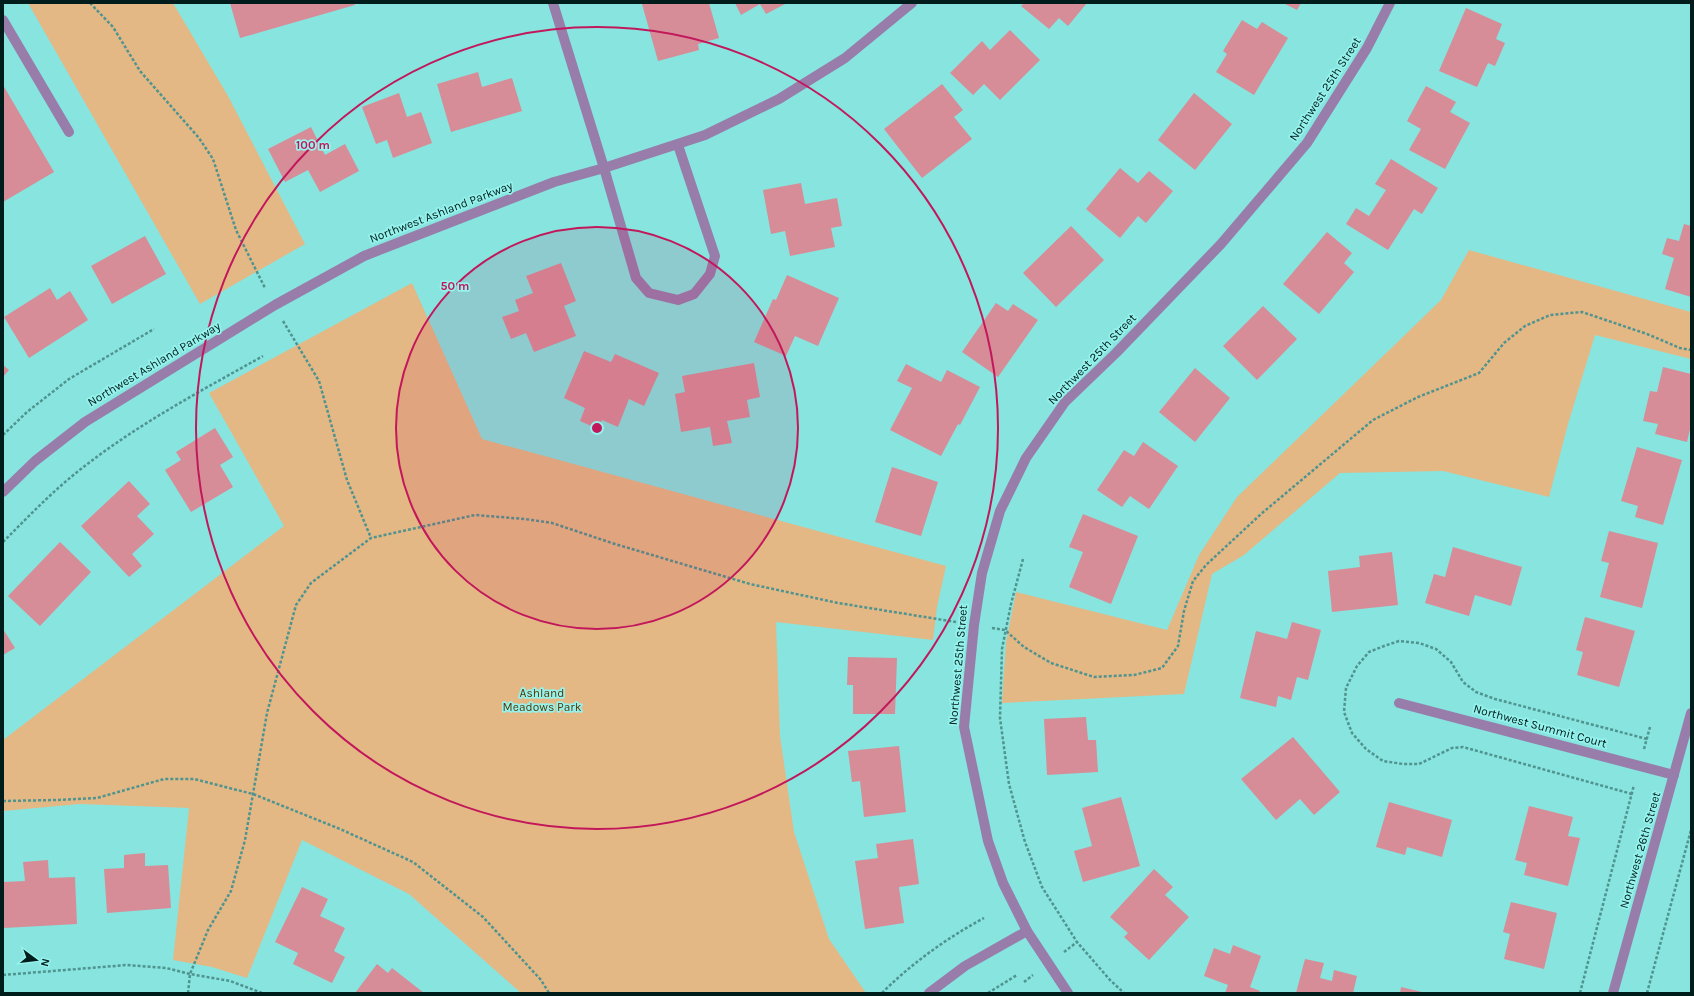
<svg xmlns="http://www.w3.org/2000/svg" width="1694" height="996" font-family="Karla,sans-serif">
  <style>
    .green { fill: #e4b885 }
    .building { fill: #d68d97 }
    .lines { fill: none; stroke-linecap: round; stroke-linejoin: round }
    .path { stroke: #50938f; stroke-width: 2.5; stroke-dasharray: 3 2; stroke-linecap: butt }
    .minor { stroke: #987dab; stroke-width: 10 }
    .ring { fill: none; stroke: #c2185b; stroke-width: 2 }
    .labels { text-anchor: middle; stroke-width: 3.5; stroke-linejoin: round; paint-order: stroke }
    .street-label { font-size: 12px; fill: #001d1c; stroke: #95f2ec }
    .park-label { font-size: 12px; fill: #583500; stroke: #95f2ec }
    .centre { fill: #c2185b; stroke: #95f2ec; stroke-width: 2 }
    .ring-label { font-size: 12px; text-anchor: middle; font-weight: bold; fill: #c2185b; stroke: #95f2ec; stroke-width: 3.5; stroke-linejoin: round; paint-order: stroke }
  </style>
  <rect width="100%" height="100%" fill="#87e4df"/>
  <g class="green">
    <polygon points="28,3 173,3 228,96 305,244 200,304"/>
    <polygon points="1469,250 1691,312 1691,359 1595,335 1568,424 1549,497 1443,471 1340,473 1244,555 1212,574 1184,694 1002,703 1006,642 1016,592 1167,630 1199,555 1237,497 1441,300"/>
    <polygon points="412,283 482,439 946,566 937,607 933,640 776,622 780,736 794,832 829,939 866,993 521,993 409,894 302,840 247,978 212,967 173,960 189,808 80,804 3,811 3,740 284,526 209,393"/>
  </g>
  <g class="building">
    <polygon points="230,3 354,3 355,5 240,38"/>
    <polygon points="644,3 709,3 719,38 698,44 699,50 658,61 642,4"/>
    <polygon points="735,3 787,3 766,14 760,4 741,15"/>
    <polygon points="1024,3 1087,3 1068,26 1059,18 1049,29 1021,6"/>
    <polygon points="1283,3 1301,3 1297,10"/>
    <polygon points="1466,8 1502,24 1496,39 1505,43 1495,66 1488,63 1477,87 1439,71"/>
    <polygon points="1242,20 1257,29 1262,22 1288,38 1254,95 1216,72 1227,54 1223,51"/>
    <polygon points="1010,30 1040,60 1000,100 984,84 973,95 950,73 982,41 990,50"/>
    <polygon points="478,72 482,87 512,78 522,111 451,132 437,84"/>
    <polygon points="942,84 963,110 954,117 972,139 922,178 884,129"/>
    <polygon points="3,85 54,172 3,202"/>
    <polygon points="1426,86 1456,102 1450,112 1470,123 1445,169 1409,150 1421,129 1407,121"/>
    <polygon points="399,93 407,117 421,112 432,143 393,158 387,140 376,144 362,107"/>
    <polygon points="1194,93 1232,124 1195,170 1158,140"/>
    <polygon points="311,127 325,155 345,144 359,171 320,192 308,170 285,182 268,149"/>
    <polygon points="1391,159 1438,188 1422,214 1414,209 1388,250 1346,224 1356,208 1369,216 1386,190 1375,184"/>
    <polygon points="1120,168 1138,183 1149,171 1173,191 1146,223 1138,216 1120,238 1086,209"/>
    <polygon points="801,183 805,204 837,198 842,226 831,228 835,247 790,256 785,231 771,234 763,190"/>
    <polygon points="1684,224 1691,226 1691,297 1665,289 1674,258 1662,254 1667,238 1679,241"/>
    <polygon points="1071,226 1104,260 1056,307 1023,273"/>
    <polygon points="1327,232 1352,253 1344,263 1354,272 1319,314 1283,284"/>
    <polygon points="145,236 166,274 112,304 91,266"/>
    <polygon points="561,263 576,301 564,306 576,336 534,352 526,333 511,339 502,317 519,311 515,300 533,293 526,276"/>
    <polygon points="787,275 839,298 818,346 795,336 786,356 754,342 773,299 776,300"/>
    <polygon points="50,288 57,300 70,291 88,320 29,358 4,317"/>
    <polygon points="996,303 1008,311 1013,304 1038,320 998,377 962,352"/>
    <polygon points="1263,306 1297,339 1257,380 1223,346"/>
    <polygon points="584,351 611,362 615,354 659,373 644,406 629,399 618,427 602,420 598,429 580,421 585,408 564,398"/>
    <polygon points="754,363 760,397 747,400 750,417 727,421 732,443 713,446 710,427 681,432 675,394 685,392 682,376"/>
    <polygon points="906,364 941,382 947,370 980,387 960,425 958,424 941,456 890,430 912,388 897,381"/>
    <polygon points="3,365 9,370 3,377"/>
    <polygon points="1663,367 1691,374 1691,425 1687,442 1655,434 1658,424 1643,421 1650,391 1657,392"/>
    <polygon points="1195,368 1230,398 1195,442 1159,412"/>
    <polygon points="215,428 233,457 220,465 233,487 191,512 165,470 181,460 176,452"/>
    <polygon points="1143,442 1178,466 1149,509 1130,496 1122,507 1097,490 1124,450 1134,456"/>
    <polygon points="1637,447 1682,460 1663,525 1635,517 1638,506 1621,501"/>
    <polygon points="892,467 938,482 921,536 875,522"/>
    <polygon points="129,481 150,504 137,516 154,534 132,554 142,566 129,577 81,526"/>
    <polygon points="1083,514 1138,536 1111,604 1069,587 1083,552 1069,547"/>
    <polygon points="1609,531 1658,543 1642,608 1600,597 1609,563 1601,561"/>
    <polygon points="60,542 91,572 40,626 8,596"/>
    <polygon points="1453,547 1522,567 1511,606 1475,595 1469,616 1425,603 1434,574 1445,577"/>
    <polygon points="1392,552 1398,605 1332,612 1328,571 1360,567 1359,556"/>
    <polygon points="1585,617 1635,631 1619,687 1577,675 1583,652 1576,650"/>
    <polygon points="1292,622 1321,630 1308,680 1297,677 1291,700 1278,696 1276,707 1240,698 1256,631 1287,639"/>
    <polygon points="3,629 15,648 3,655"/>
    <polygon points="848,657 897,658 895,714 853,714 853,685 847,685"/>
    <polygon points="1086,717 1088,740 1096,740 1098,772 1047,775 1044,719"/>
    <polygon points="1293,737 1340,792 1314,815 1300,799 1276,820 1241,779"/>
    <polygon points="899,746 906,812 864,817 860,781 852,782 848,751"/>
    <polygon points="1121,797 1140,866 1083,882 1074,851 1092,846 1082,808"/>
    <polygon points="1389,802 1452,820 1442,857 1407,847 1405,855 1376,847"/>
    <polygon points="1529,806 1573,817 1568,836 1580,838 1568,886 1524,875 1527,863 1515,860"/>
    <polygon points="913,839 919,884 899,887 904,923 865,929 855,861 878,858 876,844"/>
    <polygon points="145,853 145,866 168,865 171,908 107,913 104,869 124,868 124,855"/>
    <polygon points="48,860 49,878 75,877 77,924 4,928 3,882 25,881 23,862"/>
    <polygon points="1154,869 1173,887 1165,895 1189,917 1149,960 1124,937 1128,933 1110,917"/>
    <polygon points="302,887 328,899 320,916 345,928 334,951 345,957 332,983 293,964 298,953 275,942"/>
    <polygon points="1511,902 1557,913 1544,969 1504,959 1510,934 1503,932"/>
    <polygon points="1233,945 1261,956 1250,987 1260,991 1259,993 1225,993 1228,985 1204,976 1214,948 1230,954"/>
    <polygon points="1305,959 1324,963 1320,978 1332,981 1334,970 1357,976 1353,993 1296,993"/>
    <polygon points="377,964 388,973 392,968 424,993 355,993"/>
    <polygon points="1401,987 1422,992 1422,993 1400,993"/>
  </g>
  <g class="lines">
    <g class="path">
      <polyline points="90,3 113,27 140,71 199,138 213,159 236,230 265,288"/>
      <polyline points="283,321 319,381 347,480 371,538"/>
      <polyline points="3,435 27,412 69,379 154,329"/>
      <path d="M3,542C25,520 47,497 71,477C129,429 197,393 263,356"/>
      <polyline points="1023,559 1011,604 1002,649 1000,718 1009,784 1025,842 1042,887 1077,942 1110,980 1124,993"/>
      <polyline points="992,628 1005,630 1024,647 1051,663 1094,677 1134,675 1162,668 1178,646 1184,611 1193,581 1206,565 1261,514 1373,420 1418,397 1479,373 1504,343 1525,326 1550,315 1582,312 1647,334 1680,348 1691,350"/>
      <polyline points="1644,749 1650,727"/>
      <polyline points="1632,794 1463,747 1452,748 1419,764 1403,764 1383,761 1366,749 1352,733 1344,712 1346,688 1357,666 1369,652 1384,646 1399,641 1419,643 1436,649 1451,662 1463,682 1476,692 1495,699 1647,739"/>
      <polyline points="3,801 56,800 97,798 164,779 194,779 253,794 340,829 413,862 483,917 541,980 549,993"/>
      <polyline points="1064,952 1077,942"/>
      <polyline points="3,975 127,965 166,968 190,974 230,981 262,993"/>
      <polyline points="1024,982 1033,975"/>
      <polyline points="188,993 190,974 208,930 231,891 245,840 267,713 296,605 311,583 371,538 475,515 525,519 552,523 615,544 750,584 838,603 956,622"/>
      <path d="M882,993C912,963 947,938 984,918"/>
      <polyline points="988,993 1017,975"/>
      <polyline points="1580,993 1634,785"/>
      <polyline points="1647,993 1691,830"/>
    </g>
    <g class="minor">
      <polyline points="553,3 604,168 636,278 649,293 678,300 694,294 710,274 715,256 678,145"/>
      <polyline points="3,20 69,132"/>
      <polyline points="3,492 35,461 85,422 275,305 364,256 554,182 604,168 705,135 779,99 845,58 912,3"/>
      <polyline points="1399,703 1674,775"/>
      <polyline points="929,993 965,966 1027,931"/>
      <polyline points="1068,993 1027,931 1003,883 988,841 964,727 974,625 982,573 1000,511 1026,458 1065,402 1116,353 1221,244 1307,143 1367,48 1390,3"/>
      <polyline points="1613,993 1691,713"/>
    </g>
  </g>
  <circle cx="597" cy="428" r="201" fill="#c2185b" fill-opacity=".12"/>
  <g class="ring">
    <circle cx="597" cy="428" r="201"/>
    <circle cx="597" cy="428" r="401"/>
  </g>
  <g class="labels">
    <g class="street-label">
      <text transform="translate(1325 89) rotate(-57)" y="4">Northwest 25th Street</text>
      <text transform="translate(441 212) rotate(-21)" y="4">Northwest Ashland Parkway</text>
      <text transform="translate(1092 359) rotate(-46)" y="4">Northwest 25th Street</text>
      <text transform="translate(154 364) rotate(-31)" y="4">Northwest Ashland Parkway</text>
      <text transform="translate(958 665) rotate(-85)" y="4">Northwest 25th Street</text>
      <text transform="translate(1540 726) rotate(15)" y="4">Northwest Summit Court</text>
      <text transform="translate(1640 850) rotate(-74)" y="4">Northwest 26th Street</text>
    </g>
    <g class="park-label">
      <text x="542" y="697">Ashland<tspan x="542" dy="14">Meadows Park</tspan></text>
    </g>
  </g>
  <circle cx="597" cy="428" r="6" class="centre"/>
  <g class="ring-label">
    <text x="313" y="149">100 m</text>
    <text x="455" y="290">50 m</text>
  </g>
  <rect width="1694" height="996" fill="none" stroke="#001d1c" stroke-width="8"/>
  <g transform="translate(36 960) rotate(105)" stroke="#95f2ec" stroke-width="3" paint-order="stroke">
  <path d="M0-3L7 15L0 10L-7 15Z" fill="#001d1c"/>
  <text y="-6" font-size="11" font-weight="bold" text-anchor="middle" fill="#001d1c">N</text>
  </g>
</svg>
